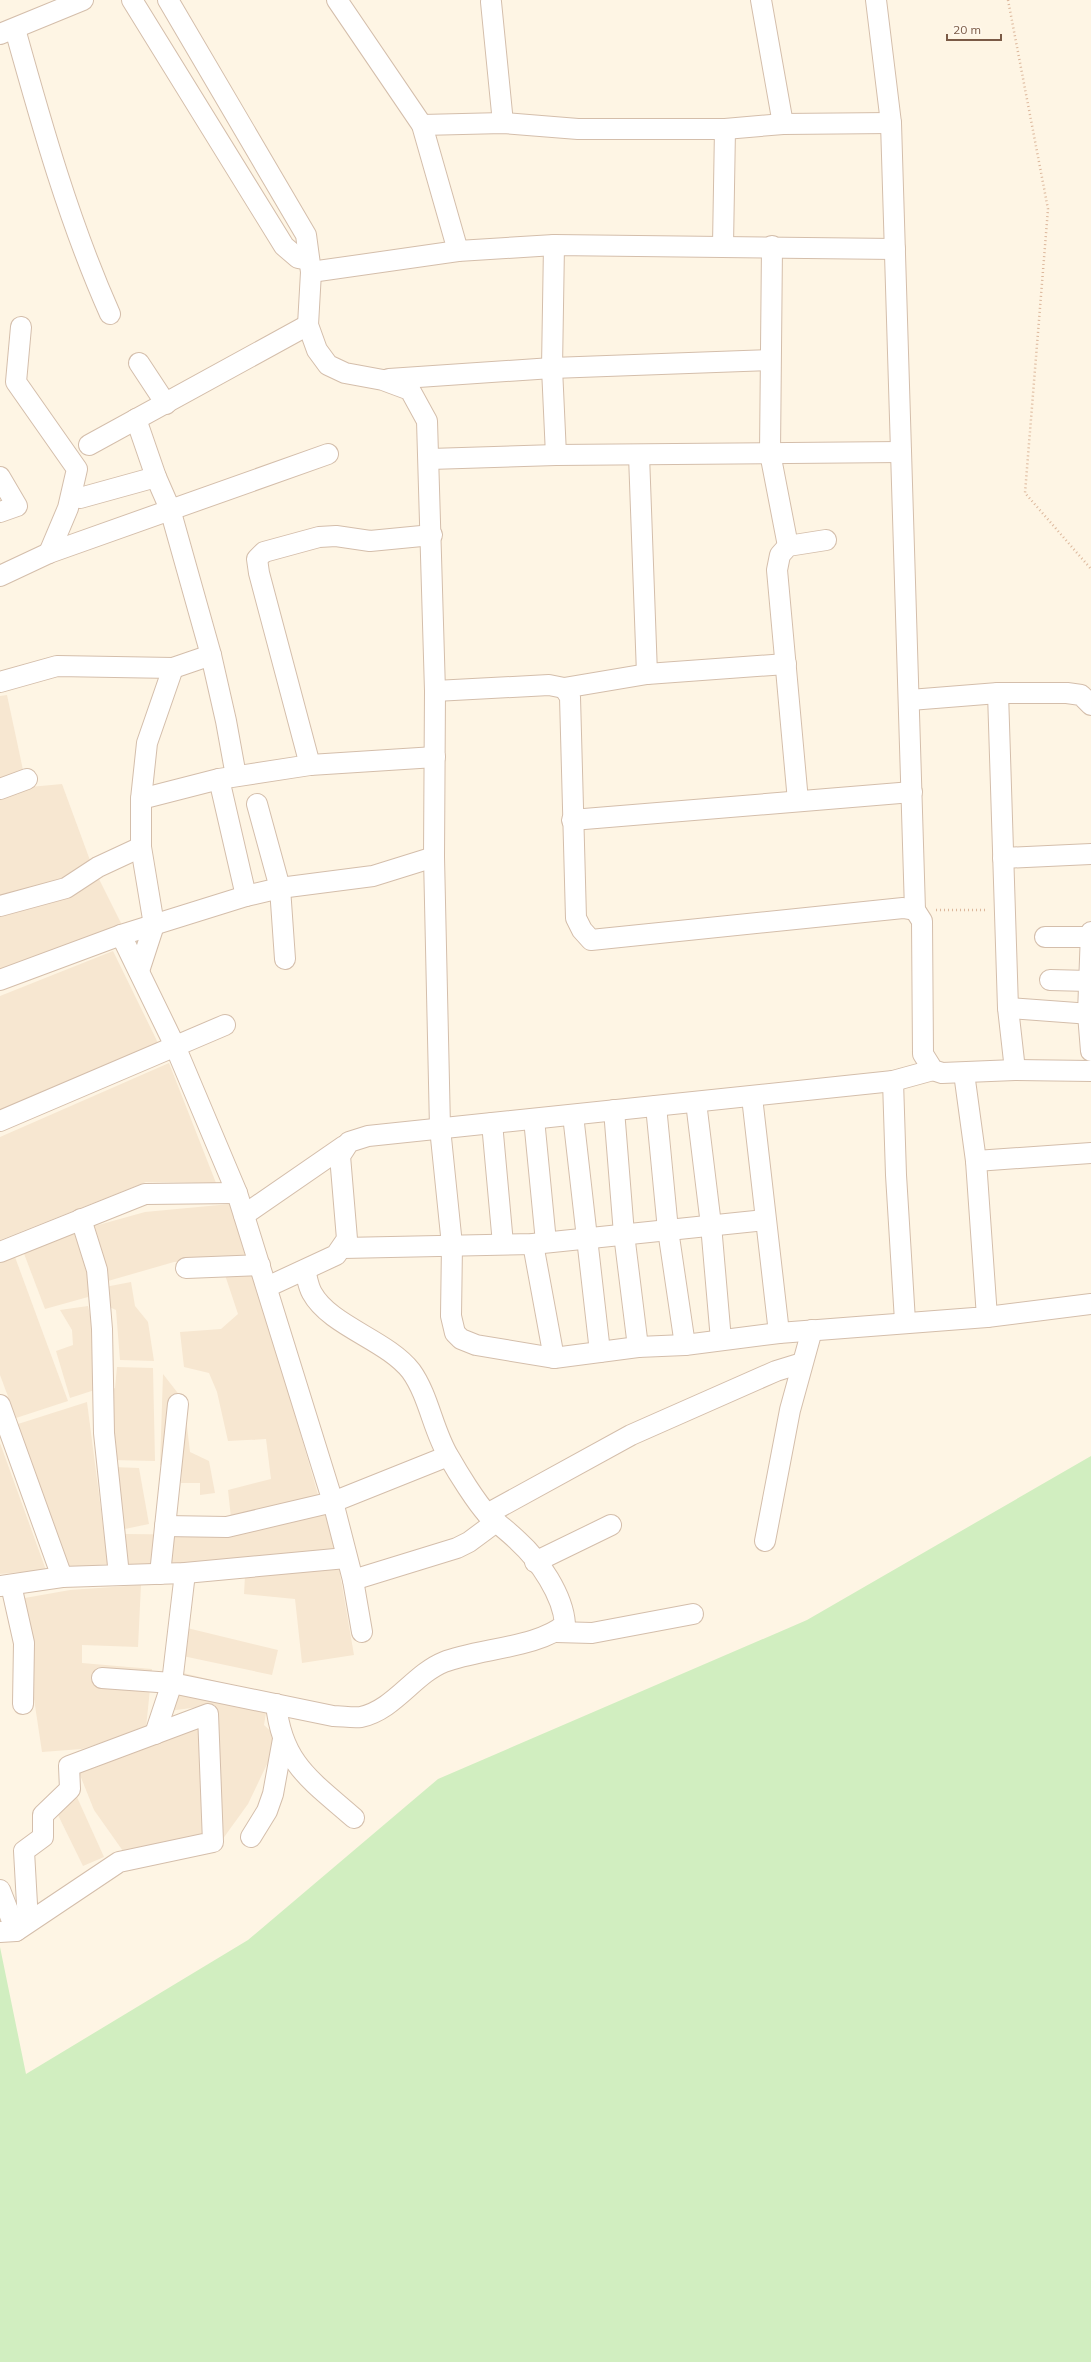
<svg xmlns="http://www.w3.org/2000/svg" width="1091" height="2362" font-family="Mulish,sans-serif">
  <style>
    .residential { fill: #f7e7d1 }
    .green { fill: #d1eec0 }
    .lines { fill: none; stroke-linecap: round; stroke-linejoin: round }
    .minor-casing { stroke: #d4beab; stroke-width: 22 }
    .path { stroke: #dcb79b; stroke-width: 2.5; stroke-dasharray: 1 3; stroke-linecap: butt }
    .minor { stroke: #fff; stroke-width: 20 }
  </style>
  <rect width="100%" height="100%" fill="#fef5e4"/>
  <g class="residential">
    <polygon points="7,695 23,770 0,780 0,696"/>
    <polygon points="62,784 91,863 62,883 0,899 0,797 19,788"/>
    <polygon points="98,877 122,925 0,972 0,914 58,901"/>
    <polygon points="113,951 158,1043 0,1110 0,996"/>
    <polygon points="169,1063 216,1183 146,1182 0,1240 0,1137"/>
    <polygon points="230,1204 246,1259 174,1262 108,1281 91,1227 145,1212"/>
    <polygon points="76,1232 89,1270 88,1297 45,1309 23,1251"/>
    <polygon points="15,1257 68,1401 16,1418 0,1375 0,1263"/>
    <polygon points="254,1273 319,1498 231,1518 228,1490 271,1479 266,1439 228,1441 217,1392 209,1373 184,1367 180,1332 221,1329 238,1314 225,1275"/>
    <polygon points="131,1282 135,1306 148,1322 154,1361 120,1360 116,1310 107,1306 105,1287"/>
    <polygon points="88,1306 107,1386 70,1398 56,1351 73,1345 72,1330 60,1310"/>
    <polygon points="117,1367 153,1368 155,1461 112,1460 94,1395 115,1388"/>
    <polygon points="163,1374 184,1401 190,1452 209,1461 215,1493 200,1495 200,1483 181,1483 182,1466 160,1465"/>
    <polygon points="87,1402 108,1564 70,1568 18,1424"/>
    <polygon points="0,1443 46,1570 0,1574"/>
    <polygon points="113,1467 139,1468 149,1524 120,1530"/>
    <polygon points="326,1513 336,1551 186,1564 128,1567 125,1534 223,1535"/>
    <polygon points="339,1568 354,1655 302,1663 295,1599 244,1594 245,1576"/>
    <polygon points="141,1585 138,1647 82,1645 82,1663 152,1669 146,1728 82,1749 42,1752 19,1599 70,1590"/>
    <polygon points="183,1627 278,1650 272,1675 178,1655"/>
    <polygon points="175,1671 269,1694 264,1725 279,1739 248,1804 222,1840 215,1705 168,1711"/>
    <polygon points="198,1723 203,1834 123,1851 94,1810 78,1770"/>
    <polygon points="76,1795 104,1857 83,1866 57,1813"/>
  </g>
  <polygon class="green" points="1091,1456 1091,2362 0,2362 0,1947 26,2074 248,1940 438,1779 807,1620"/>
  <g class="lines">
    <defs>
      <g id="minor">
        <polyline points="132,0 284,246 298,258 309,260"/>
        <polyline points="337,0 422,125 458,251"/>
        <polyline points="761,0 783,124"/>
        <polyline points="876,0 891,123 915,910 922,921 923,1054 933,1070 942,1073 1015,1070 1091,1071"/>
        <polyline points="491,2 503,123"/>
        <path d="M15,29C42,126 69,222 110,314"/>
        <polyline points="0,34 83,0"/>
        <polyline points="422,125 503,123 578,129 725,129 783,124 891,123"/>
        <polyline points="554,245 552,368 556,455"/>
        <polyline points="723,245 725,129"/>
        <polyline points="772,246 770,453 788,546"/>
        <polyline points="311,272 458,251 554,245 895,249"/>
        <polyline points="21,327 16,382 77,469 68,508 49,553"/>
        <polyline points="139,363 166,404"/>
        <polyline points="389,379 552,368 769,360"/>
        <polyline points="136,419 156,477 170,509 211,655 226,721 236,776"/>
        <polyline points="89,445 308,325"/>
        <polyline points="639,455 647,674"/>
        <polyline points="430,459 556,455 901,452"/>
        <polyline points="0,477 17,506 0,512"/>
        <polyline points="80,498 156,477"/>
        <polyline points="0,576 49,553 328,454"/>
        <polyline points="0,682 57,666 173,668 211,655"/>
        <polyline points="564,688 570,697 576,918 582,930 591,940 903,908 915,910"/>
        <polyline points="435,691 549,685 564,688 647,674 786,664"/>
        <polyline points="998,693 1008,1008 1015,1070"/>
        <polyline points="910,700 998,693 1067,693 1081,695 1091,705"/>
        <polyline points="310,765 435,757"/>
        <polyline points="219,779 246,896"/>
        <polyline points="0,789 27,779"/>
        <polyline points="141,799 219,779 310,765 259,573 257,559 264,552 319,537 336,536 370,541 432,535"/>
        <polyline points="798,801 777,570 780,555 788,546 826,540"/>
        <polyline points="257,804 280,888 285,959"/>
        <polyline points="572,820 912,792"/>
        <polyline points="434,857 440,1128 452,1245 451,1316 455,1333 461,1339 476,1345 554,1358 638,1347 685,1345 779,1333 987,1317 976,1161 964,1073"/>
        <polyline points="1003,858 1091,854"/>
        <polyline points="0,906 66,888 98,867 141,847 141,799 147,743 173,668"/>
        <polyline points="1091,932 1088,1014 1091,1051"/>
        <polyline points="121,935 175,1046 237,1193 333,1502 353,1580 362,1632"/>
        <polyline points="1045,937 1091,937"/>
        <polyline points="139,971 154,925 141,847"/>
        <polyline points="0,980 121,935 246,896 280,888 373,876 434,857 435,691 427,421 410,390 383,380 345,373 328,365 317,350 308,325 311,272 306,235 168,0"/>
        <polyline points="1050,980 1089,981"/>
        <polyline points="1008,1008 1091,1014"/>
        <polyline points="893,1081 896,1175 905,1321"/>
        <polyline points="752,1097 779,1333"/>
        <polyline points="696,1102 711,1225 721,1340"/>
        <polyline points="656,1106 668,1230 685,1345"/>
        <polyline points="614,1110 624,1234 638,1347"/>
        <polyline points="573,1115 600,1352"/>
        <polyline points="534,1119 546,1242"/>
        <polyline points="0,1121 225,1025"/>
        <polyline points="492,1123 503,1244"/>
        <polyline points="976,1161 1091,1153"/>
        <polyline points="244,1215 344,1146"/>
        <polyline points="81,1219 97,1270 102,1329 104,1433 119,1575"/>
        <polyline points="533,1244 554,1358"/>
        <polyline points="343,1248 533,1244 765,1220"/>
        <polyline points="0,1252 145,1194 237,1193"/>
        <polyline points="186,1268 260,1265"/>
        <polyline points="267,1287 336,1255 347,1239 340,1156 349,1142 368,1136 893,1081 933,1070"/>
        <polyline points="987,1317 1091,1304"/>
        <polyline points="0,1405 62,1577"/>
        <polyline points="487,1514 631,1435 776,1371 802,1363"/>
        <polyline points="165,1526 227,1527 333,1502 448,1456"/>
        <polyline points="765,1541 790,1410 812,1330"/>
        <polyline points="535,1562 611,1525"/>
        <polyline points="160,1574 178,1404"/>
        <polyline points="353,1580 457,1548 469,1542 496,1522"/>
        <polyline points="11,1585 24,1643 23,1704"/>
        <polyline points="0,1586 62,1577 185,1573 346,1558"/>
        <polyline points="556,1632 592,1633 693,1614"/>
        <path d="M102,1678L172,1683L333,1716C342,1716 352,1718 361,1717C394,1710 414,1674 444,1662C477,1649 541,1647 565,1624C563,1595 539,1560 518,1541C509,1532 498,1524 488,1515C476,1502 458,1473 449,1457C433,1431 429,1396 411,1371C387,1340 330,1326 312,1293C308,1286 307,1277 305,1270"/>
        <path d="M276,1704C282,1764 312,1781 354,1818"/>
        <polyline points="155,1734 172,1683 185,1573"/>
        <polyline points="251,1837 267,1811 273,1794 283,1739"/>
        <polyline points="0,1890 16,1931"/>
        <polyline points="0,1932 16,1931 119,1862 213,1842 208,1714 69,1766 70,1789 43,1815 43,1837 24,1851 28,1922"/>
      </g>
    </defs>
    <use href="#minor" class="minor-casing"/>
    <g class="path">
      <polyline points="1008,0 1048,209 1025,493 1091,569"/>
      <polyline points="936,910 987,910"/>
    </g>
    <use href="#minor" class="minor"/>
  </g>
  <path d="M947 34v6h54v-6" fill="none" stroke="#7a5a46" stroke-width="2"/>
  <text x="953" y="34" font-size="12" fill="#7a5a46" stroke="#fff8ec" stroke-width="3" paint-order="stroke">20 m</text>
</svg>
